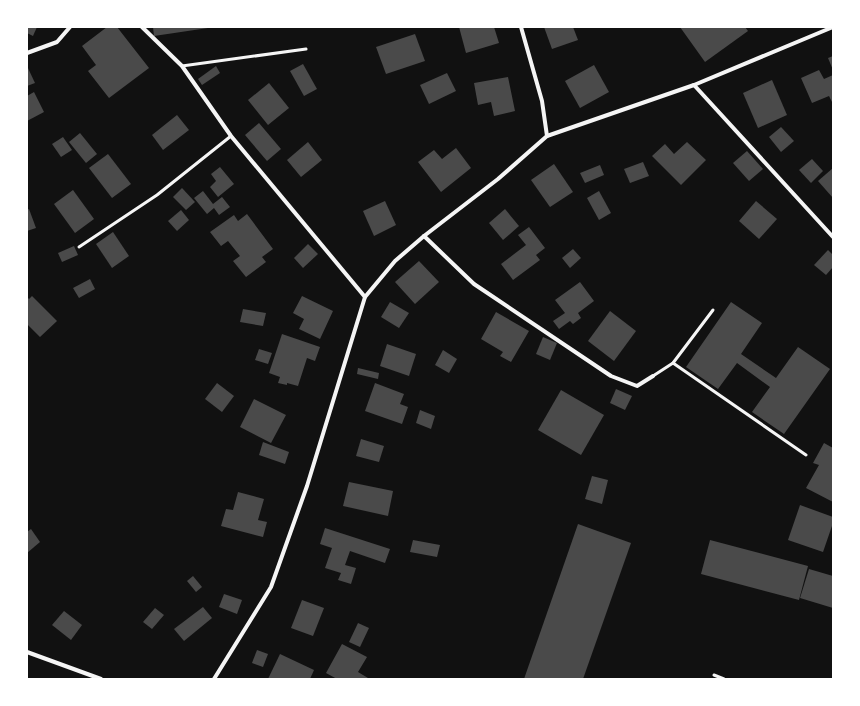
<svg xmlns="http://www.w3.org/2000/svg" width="860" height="706" font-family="'Source Serif 4',serif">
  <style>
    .building { fill: #4a4a4a }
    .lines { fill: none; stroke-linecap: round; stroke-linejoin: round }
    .service { stroke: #f5f5f5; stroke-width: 3 }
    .minor { stroke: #f5f5f5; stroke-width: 4 }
  </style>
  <rect width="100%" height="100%" fill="#111"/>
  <g class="building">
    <polygon points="27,27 37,27 33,36 27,33"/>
    <polygon points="107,27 117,27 149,68 109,98 88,71 96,65 82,46"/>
    <polygon points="153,27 207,27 208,28 154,36"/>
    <polygon points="459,27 494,27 499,43 466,53"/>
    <polygon points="544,27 573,27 578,40 552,49"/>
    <polygon points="680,27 745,27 748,31 705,62"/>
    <polygon points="415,34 425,61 386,74 376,47"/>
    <polygon points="833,56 833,70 828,58"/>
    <polygon points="303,64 317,89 304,96 290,71"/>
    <polygon points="594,65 609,92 580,108 565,81"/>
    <polygon points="27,66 35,83 27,86"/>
    <polygon points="216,66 220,73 202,85 198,79"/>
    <polygon points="819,70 824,79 833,75 833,101 832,102 829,96 812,103 801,78"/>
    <polygon points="447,73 456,91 429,104 420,85"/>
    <polygon points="508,77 515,111 494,116 491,102 478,105 474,83"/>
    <polygon points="772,80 787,115 758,128 743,93"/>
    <polygon points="269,83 289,108 268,125 248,100"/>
    <polygon points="34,92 44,112 27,121 27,96"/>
    <polygon points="177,115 189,130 163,150 152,135"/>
    <polygon points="259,123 281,149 267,161 245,135"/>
    <polygon points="781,127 794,141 781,152 769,137"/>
    <polygon points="80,133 97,154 86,163 69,142"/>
    <polygon points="63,137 72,150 61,157 52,144"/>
    <polygon points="308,142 322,160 301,177 287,160"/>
    <polygon points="687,142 706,160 681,185 652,156 665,144 674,154"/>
    <polygon points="456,148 471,168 441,192 418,162 434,150 442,159"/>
    <polygon points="747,151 763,169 749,181 733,163"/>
    <polygon points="108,154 131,184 112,198 89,168"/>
    <polygon points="812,159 823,171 811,183 799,170"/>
    <polygon points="643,162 649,176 630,183 624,169"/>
    <polygon points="554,164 573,192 550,207 531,180"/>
    <polygon points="600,165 604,175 585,183 580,173"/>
    <polygon points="220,167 234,184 218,197 210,187 216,181 211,174"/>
    <polygon points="833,168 833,198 818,181"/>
    <polygon points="182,188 195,202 186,210 173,197"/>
    <polygon points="73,190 94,219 75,233 54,204"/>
    <polygon points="203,191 213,204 222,197 230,207 219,215 214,208 207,214 194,198"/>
    <polygon points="599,191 611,213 599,220 587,198"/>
    <polygon points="385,201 396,225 374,236 363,211"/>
    <polygon points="756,201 777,219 759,239 739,221"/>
    <polygon points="29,209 36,228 27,231 27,210"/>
    <polygon points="505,209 519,226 503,240 489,223"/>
    <polygon points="181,210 189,220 177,231 168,221"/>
    <polygon points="247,214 273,249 262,257 266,262 246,277 233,261 240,256 228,241 221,246 210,232 234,215 238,221"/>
    <polygon points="529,227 545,248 536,255 540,260 513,280 501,264 526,245 518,235"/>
    <polygon points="113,232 129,256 112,268 96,244"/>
    <polygon points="308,244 318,254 303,268 294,258"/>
    <polygon points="74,246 78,255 62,262 58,253"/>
    <polygon points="573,249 581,258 570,268 562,258"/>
    <polygon points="828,250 833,255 833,267 826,275 814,265"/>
    <polygon points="419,261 439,282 415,304 395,282"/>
    <polygon points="90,279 95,289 79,298 73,288"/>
    <polygon points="580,282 594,301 578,313 581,318 573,324 570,321 559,329 553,321 565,313 555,300"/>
    <polygon points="32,296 57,321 40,337 27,324 27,297 29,299"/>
    <polygon points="302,296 333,311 320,339 299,329 304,319 293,313"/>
    <polygon points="390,302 409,313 399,328 381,317"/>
    <polygon points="731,302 762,323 741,354 776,378 798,347 830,369 784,434 752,412 770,387 737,363 718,389 686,367"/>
    <polygon points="243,309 266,313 263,326 240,322"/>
    <polygon points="610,311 636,331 614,361 588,341"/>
    <polygon points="496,312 529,331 511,362 500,356 503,352 481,339"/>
    <polygon points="282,334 320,347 315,361 307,358 298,386 287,383 287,385 278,383 280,377 269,373"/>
    <polygon points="543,337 557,343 550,360 536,354"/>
    <polygon points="387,344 416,354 409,376 380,366"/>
    <polygon points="259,349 272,353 268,364 255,360"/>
    <polygon points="443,350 457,359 449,373 435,365"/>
    <polygon points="358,368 379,373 378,379 357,374"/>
    <polygon points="217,383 234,396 222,412 205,399"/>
    <polygon points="375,383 404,394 400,404 408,407 402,424 365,411"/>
    <polygon points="616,389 632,396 625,410 610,403"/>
    <polygon points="561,390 604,415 581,455 538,430"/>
    <polygon points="254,399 286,415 271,443 240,427"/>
    <polygon points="420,410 435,416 431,429 416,423"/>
    <polygon points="361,439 384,446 379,462 356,456"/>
    <polygon points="263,442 289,452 285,464 259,455"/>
    <polygon points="824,443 833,448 833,502 806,488 819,465 813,463"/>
    <polygon points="592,476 608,480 602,504 585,499"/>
    <polygon points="349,482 393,491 388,516 343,506"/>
    <polygon points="238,492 264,499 258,520 267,522 263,537 221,526 226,509 233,510"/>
    <polygon points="800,505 833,517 833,523 823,552 788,540"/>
    <polygon points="578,524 631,543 583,679 524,679"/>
    <polygon points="325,528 390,549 385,563 350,551 345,565 356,568 351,584 338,580 341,573 325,568 332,548 320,544"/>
    <polygon points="31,529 40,542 27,553 27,532"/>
    <polygon points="413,540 440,545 437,557 410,552"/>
    <polygon points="710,540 808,566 799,600 701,574"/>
    <polygon points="809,569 833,576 833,608 800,598"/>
    <polygon points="193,576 202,587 196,592 187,581"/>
    <polygon points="224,594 242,600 237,614 219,607"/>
    <polygon points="302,600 324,608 313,636 291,628"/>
    <polygon points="203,607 212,618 184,641 174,629"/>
    <polygon points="155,608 164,615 152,629 143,622"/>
    <polygon points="64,611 82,625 71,640 52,625"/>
    <polygon points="358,623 369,628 360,647 349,642"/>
    <polygon points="342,644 367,657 358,672 368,678 368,679 337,679 326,673"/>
    <polygon points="257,650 268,654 263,667 252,663"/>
    <polygon points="280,654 314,670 310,679 268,679"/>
  </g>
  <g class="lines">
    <g class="service">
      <polyline points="182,66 306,49"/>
      <polyline points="79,247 157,195 231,136"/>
      <polyline points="673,363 806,455"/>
      <polyline points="653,376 673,363 713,310"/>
      <polyline points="714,675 724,679"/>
    </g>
    <g class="minor">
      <polyline points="142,27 182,66 231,136 365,297"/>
      <polyline points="27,53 57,42 70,27"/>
      <polyline points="694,85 833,237"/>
      <polyline points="547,136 694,85 833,27"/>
      <polyline points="424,236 474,284 611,376 637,386 653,376"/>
      <polyline points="27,652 101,679"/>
      <polyline points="214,679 271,587 307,486 365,297 395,261 424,236 498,179 547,136 542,101 521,27"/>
    </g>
  </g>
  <rect width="860" height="706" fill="none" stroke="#ffffff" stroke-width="56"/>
</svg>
